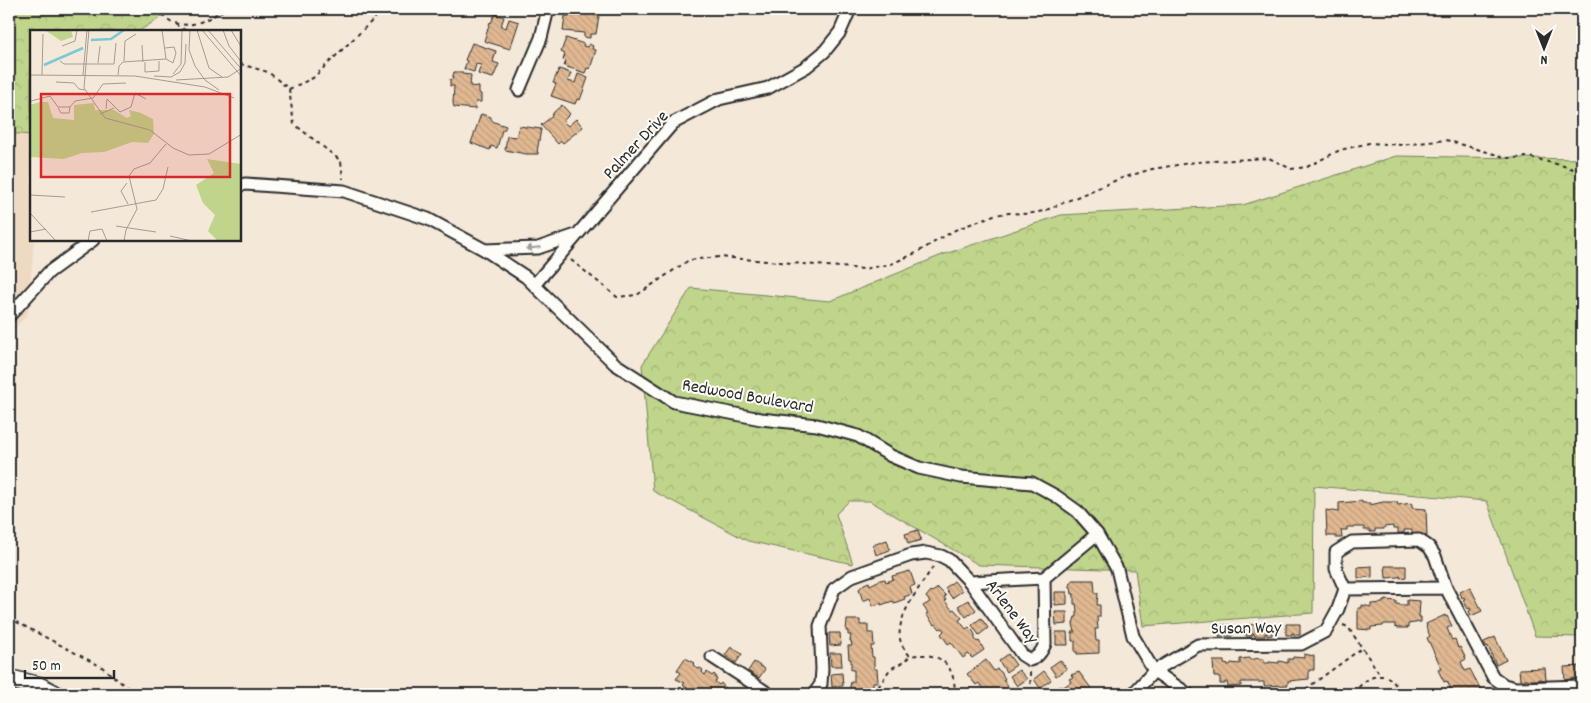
<svg xmlns="http://www.w3.org/2000/svg" width="1591" height="703" font-family="Dekko,sans-serif">
  <style>
    .built { fill: #eedac3 }
    .forest { fill: url(#forest-crowns); stroke: #75805b }
    .building { fill: url(#building-back-hatch); stroke: #2b2b2b }
    .lines { fill: none; stroke-linecap: round; stroke-linejoin: round }
    .minor-casing { stroke: #2b2b2b; stroke-width: 15 }
    .highway-casing { stroke: #2b2b2b; stroke-width: 21 }
    .path { stroke: #2b2b2b; stroke-width: 2; stroke-dasharray: 4 4; stroke-linecap: butt }
    .minor { stroke: #fdfcf7; stroke-width: 11 }
    .highway { stroke: #fdfcf7; stroke-width: 18 }
    .oneway { fill: #9e9e9b }
    .labels { text-anchor: middle; stroke-width: 4; stroke-linejoin: round; paint-order: stroke }
    .street-label { font-size: 18px; fill: #2b2b2b; stroke: #fdfcf7 }
    .inset-river { fill: none; stroke: #79cad3; stroke-width: 2.5 }
    .inset-road { fill: none; stroke: #a49c93; stroke-width: 1 }
    .view { fill: #d62828; fill-opacity: 0.15; stroke: #d62828; stroke-width: 2.5 }
    .inset-edge { fill: none; stroke: #2b2b2b; stroke-width: 2.5 }
  </style>
  <defs>
    <pattern id="forest-crowns" width="20" height="18" patternUnits="userSpaceOnUse" patternTransform="scale(1.25)"><rect width="20" height="18" fill="#bfd58b"/><path d="M2 6a3 3 0 1 1 6 0M12 15a3 3 0 1 1 6 0" fill="none" stroke="#a4b778"/></pattern>
    <pattern id="building-back-hatch" width="6" height="6" patternUnits="userSpaceOnUse" patternTransform="scale(1.25)"><rect width="6" height="6" fill="#e0b891"/><path d="M-1 5l2 2M0 0l6 6M5-1l2 2" fill="none" stroke="#c09e7d"/></pattern>
  </defs>
  <rect width="100%" height="100%" fill="#f4e8d8"/>
  <filter id="ink" filterUnits="userSpaceOnUse"><feTurbulence type="fractalNoise" baseFrequency=".02" numOctaves="2"/><feDisplacementMap in="SourceGraphic" scale="10" xChannelSelector="R" yChannelSelector="G"/><feConvolveMatrix kernelMatrix="1 2 1 2 8 2 1 2 1" color-interpolation-filters="sRGB"/></filter>
  <g filter="url(#ink)">
    <polygon class="built" points="9,133 31,135 31,240 34,240 28,314 9,334"/>
    <g class="forest">
      <polygon points="9,9 174,9 139,31 31,31 31,135 9,133"/>
      <polygon points="1396,156 1582,159 1582,637 1535,636 1487,501 1314,486 1313,613 1143,626 1135,570 979,565 870,501 849,501 836,514 853,564 748,541 653,491 642,365 691,288 830,301 942,255 1061,215 1243,205"/>
    </g>
    <g class="building">
      <polygon points="573,9 596,9 595,15 599,16 596,34 590,34 590,38 584,37 584,33 563,31 565,16 569,16 570,10 573,11"/>
      <polygon points="495,14 504,17 501,26 506,28 509,19 519,22 510,49 484,41 490,22 491,23"/>
      <polygon points="566,38 584,44 583,46 587,47 589,44 593,46 592,49 596,50 590,69 587,68 585,73 564,66 566,61 563,60 565,54 561,52"/>
      <polygon points="472,43 496,51 493,62 499,64 493,78 478,74 481,65 476,64 474,72 464,69 467,61 465,60"/>
      <polygon points="559,69 571,73 568,81 575,83 578,74 588,78 580,100 577,99 575,104 551,96 556,84 553,83"/>
      <polygon points="454,72 462,72 462,74 471,75 470,86 479,87 479,93 481,94 481,102 476,102 475,109 454,107 453,103 454,86 450,86 450,79 452,80"/>
      <polygon points="562,105 570,114 563,121 568,126 576,119 583,127 563,143 561,141 558,144 541,125 550,118 554,112"/>
      <polygon points="481,114 491,117 491,119 494,122 506,126 504,130 502,130 497,148 491,146 490,150 471,143"/>
      <polygon points="519,126 541,129 537,152 538,152 538,154 526,154 505,150 507,136 516,137"/>
      <polygon points="1362,501 1362,503 1370,503 1370,505 1383,502 1397,502 1398,505 1412,503 1412,508 1426,509 1427,536 1421,536 1421,534 1412,534 1412,530 1404,530 1404,533 1398,533 1398,529 1393,529 1393,526 1384,527 1384,529 1375,529 1375,532 1370,532 1370,530 1364,530 1364,527 1347,527 1347,530 1341,530 1342,538 1336,538 1336,536 1327,536 1326,510 1339,512 1339,503"/>
      <polygon points="918,530 921,540 908,544 905,534"/>
      <polygon points="887,540 890,550 876,555 873,545"/>
      <polygon points="1372,566 1372,578 1364,577 1364,578 1358,578 1358,567"/>
      <polygon points="1385,566 1406,566 1406,577 1400,578 1400,576 1398,577 1386,578"/>
      <polygon points="910,571 915,585 910,587 912,594 904,597 905,599 894,603 893,601 881,605 881,603 873,606 870,598 863,601 859,589 864,584 869,582 870,585 880,580 885,579 886,582 893,579 892,576"/>
      <polygon points="1072,580 1094,580 1095,593 1098,593 1097,605 1100,605 1100,617 1097,617 1098,629 1095,629 1096,641 1099,641 1099,653 1077,654 1077,652 1075,652 1075,641 1072,641 1072,632 1075,632 1073,624 1075,617 1077,617 1077,611 1076,604 1074,604 1074,594 1072,594 1071,587 1070,587 1070,583 1072,583"/>
      <polygon points="954,581 962,591 952,598 945,588"/>
      <polygon points="1470,587 1482,611 1471,616 1469,611 1471,610 1470,608 1468,609 1463,600 1465,599 1464,597 1462,598 1460,592"/>
      <polygon points="938,588 946,596 944,597 946,600 945,601 952,610 954,609 962,618 959,620 966,629 969,627 973,631 975,635 975,639 977,642 979,641 984,650 972,658 968,654 963,658 951,642 948,644 941,634 944,631 942,628 940,629 936,624 934,625 926,614 928,613 923,606 930,602 926,597 931,591 932,592"/>
      <polygon points="1055,592 1067,592 1067,604 1055,605"/>
      <polygon points="968,600 976,610 966,617 958,606"/>
      <polygon points="1386,600 1396,601 1396,604 1402,605 1407,605 1407,600 1420,601 1419,617 1421,617 1421,622 1408,624 1408,628 1398,628 1395,627 1395,624 1384,624 1383,626 1371,627 1371,630 1358,629 1358,608 1362,608 1362,605 1371,607 1371,604 1383,603 1383,601 1386,601"/>
      <polygon points="1055,612 1067,612 1067,624 1056,625"/>
      <polygon points="1445,615 1445,617 1447,616 1452,626 1447,628 1451,638 1452,640 1455,639 1458,648 1460,647 1466,659 1461,662 1465,671 1470,669 1481,690 1484,689 1489,694 1453,694 1447,681 1444,682 1438,670 1442,669 1427,638 1430,636 1426,627 1427,626 1426,624"/>
      <polygon points="981,618 988,628 979,635 972,625"/>
      <polygon points="847,620 860,620 860,625 868,625 868,633 873,633 874,646 871,646 872,657 874,657 874,669 877,669 878,682 873,682 873,690 866,691 866,694 851,694 851,691 849,691 851,682 854,682 854,670 851,670 851,659 849,659 848,646 852,646 851,641 850,641 851,635 848,635 848,631 846,631"/>
      <polygon points="1272,624 1272,635 1267,636 1267,633 1265,633 1265,636 1254,636 1254,633 1252,634 1252,636 1246,636 1246,625"/>
      <polygon points="1286,624 1300,624 1300,635 1294,635 1294,633 1292,633 1292,635 1286,635"/>
      <polygon points="1219,625 1232,625 1232,636 1226,636 1226,634 1224,634 1224,636 1219,636"/>
      <polygon points="1056,632 1067,632 1068,645 1056,645"/>
      <polygon points="829,633 840,633 841,645 830,646"/>
      <polygon points="1495,637 1506,660 1496,665 1488,646 1487,647 1484,642"/>
      <polygon points="731,647 742,654 736,663 725,655"/>
      <polygon points="830,653 841,653 842,666 831,666"/>
      <polygon points="1008,654 1016,665 1006,672 999,661"/>
      <polygon points="1304,654 1314,656 1314,670 1309,670 1309,679 1288,681 1288,685 1264,686 1264,682 1241,682 1241,686 1228,687 1227,682 1225,682 1225,684 1220,684 1220,677 1214,677 1213,661 1224,661 1224,664 1229,665 1231,664 1231,663 1240,664 1240,659 1250,658 1250,660 1259,658 1259,659 1264,659 1264,663 1269,663 1269,662 1279,663 1279,661 1288,663 1288,659 1293,659 1293,657 1304,658"/>
      <polygon points="685,658 695,663 693,665 698,669 700,668 703,670 702,672 705,675 707,672 712,676 714,674 716,676 715,678 717,679 715,682 719,685 721,683 725,688 720,694 698,694 693,691 692,693 683,685 685,683 676,679 681,673 677,670"/>
      <polygon points="986,660 994,671 997,669 1001,672 1005,679 1003,680 1010,689 1012,688 1019,694 988,694 979,683 976,685 967,674"/>
      <polygon points="1060,660 1067,669 1056,676 1050,667"/>
      <polygon points="754,662 765,669 759,678 748,671"/>
      <polygon points="1582,666 1582,679 1571,678 1571,679 1565,680 1564,667"/>
      <polygon points="1545,668 1546,680 1538,679 1538,680 1528,680 1528,679 1525,679 1525,680 1520,680 1519,669"/>
      <polygon points="1019,670 1027,679 1017,686 1010,676"/>
      <polygon points="1044,671 1051,680 1040,688 1034,679"/>
      <polygon points="1079,672 1093,691 1088,694 1044,694 1049,691 1050,692 1060,686 1062,688 1071,682 1069,679 1073,677 1071,675"/>
      <polygon points="842,673 843,686 832,687 831,674"/>
    </g>
    <g class="lines">
      <defs>
        <g id="minor">
          <polyline points="519,90 541,38 548,9"/>
          <polyline points="240,185 246,184 344,191 428,219 485,250 526,277 615,364 674,402 761,419 817,425 858,436 891,456 919,468 961,477 1032,483 1056,496 1077,511 1097,534 1117,569 1133,636 1154,671 1188,694"/>
          <polyline points="485,250 538,248 576,235"/>
          <polyline points="535,284 673,123 719,99 768,88 806,67 824,52 840,32 850,9"/>
          <polyline points="9,316 49,272 93,240"/>
          <polyline points="970,582 1044,578 1097,534"/>
          <polyline points="1345,589 1336,569 1336,552 1352,542 1419,540 1429,547 1435,556 1446,588"/>
          <polyline points="712,657 769,694"/>
          <path d="M814,694L821,684L822,669L820,626L834,589L852,576L911,555L926,553L941,556L949,560L970,582L1022,655L1030,660C1038,658 1042,651 1045,644L1044,578"/>
          <polyline points="1133,694 1154,671 1198,645 1301,644 1326,631 1338,609 1345,589 1446,588 1493,677 1504,685 1516,688 1582,686"/>
        </g>
        <polyline id="highway" points="9,679 38,686 54,694"/>
      </defs>
      <use href="#minor" class="minor-casing"/>
      <use href="#highway" class="highway-casing"/>
      <g class="path">
        <path d="M156,9C178,35 201,24 225,9"/>
        <polyline points="361,9 366,10 375,9"/>
        <polyline points="176,24 186,31"/>
        <polyline points="240,64 268,72 289,89 294,124 341,161 343,179"/>
        <polyline points="289,89 313,78 375,18 378,9"/>
        <polyline points="571,260 617,297 637,295 689,260 719,257 864,269 891,264 916,253 955,230 994,215 1009,213 1027,214 1044,211 1119,179 1152,169 1196,162 1269,158 1291,169 1307,167 1340,150 1369,143 1402,145 1446,140 1508,158 1529,157 1568,167 1582,173"/>
        <path d="M933,567C921,586 893,619 901,643C903,648 907,652 910,656C940,651 955,664 955,694"/>
        <polyline points="9,618 102,667 135,694"/>
        <polyline points="1343,625 1348,627 1381,676"/>
        <polyline points="1030,672 1031,694"/>
        <polyline points="1302,693 1315,694"/>
        <polyline points="874,694 890,669 904,662 910,656"/>
        <polyline points="1299,694 1362,648"/>
        <path d="M1354,694C1360,683 1375,671 1389,678C1394,681 1398,689 1402,694"/>
      </g>
      <use href="#minor" class="minor"/>
      <use href="#highway" class="highway"/>
    </g>
    <defs><path id="oneway-solid" d="M-6-.8H1V-3.2L6.5 0L1 3.2V.8H-6Z" transform="scale(1.25)"/></defs>
    <use class="oneway" href="#oneway-solid" transform="translate(533 248) rotate(173)"/>
  </g>
  <g class="labels">
    <g class="street-label">
      <text transform="translate(635 144) rotate(-47)" y="6">Palmer Drive</text>
      <text transform="translate(748 395) rotate(10)" y="6">Redwood Boulevard</text>
      <text transform="translate(1013 611) rotate(53)" y="6">Arlene Way</text>
      <text transform="translate(1246 627) rotate(-1)" y="6">Susan Way</text>
    </g>
  </g>
  <g transform="translate(30 30)">
    <rect width="211" height="211" fill="#f4e8d8"/>
    <path d="M15,0H41L43,7L31,11ZM10,72H18L23,88L44,90V75L64,73L65,80H84L97,88L101,86L99,80L111,83L123,89L124,104L118,113L102,112L74,122L52,123L34,129L0,127V75ZM177,129L211,134L212,210L208,211H188L178,201L185,185L173,173L166,155L184,143Z" fill="#bfd58b"/>
    <path class="inset-river" d="M61,10L81,9L94,0M14,35L53,18"/>
    <path class="inset-road" d="M59,0L54,58L75,88L120,100L143,118L159,125L179,124L212,104M132,0L136,29M160,0L159,20L165,36L175,50L189,60M167,0L179,38L192,47M172,0L212,47M178,0L212,40M193,0L199,16L212,33M201,0L212,18M112,15L113,32M32,16L45,11L47,0M135,18L144,17L146,23L143,33L136,29M30,31L34,34H84L86,13M94,31L95,11L106,4M115,32V42L129,41V31M68,33L70,16M143,44L151,34L152,0M0,45L105,46M12,45L13,4M53,45L57,0M88,45L89,36L93,32L136,29M105,46L175,57L204,68M124,46L141,47L150,42L155,33L156,14M146,50L198,47L212,38M26,52L44,53L49,59L55,60M1,71L20,66L28,77H40L45,71L63,68L73,54L96,53M28,78L31,83H39L40,77M76,79L77,69L90,82L101,77L105,63L116,69M70,84L84,78M97,153L91,161L98,174M0,165L35,167M61,182L126,170L133,159L138,137M0,183L26,211M86,196L126,202M0,202L16,199M140,206L162,211M58,211L60,201L72,199L77,211M94,211L96,200L107,179L99,146L104,139L120,133L136,114"/>
    <path class="view" d="M11,64H200V147H11Z"/>
    <rect width="211" height="211" class="inset-edge"/>
  </g>
  <rect width="1591" height="703" fill="none" stroke="#fdfcf7" stroke-width="30"/>
  <rect x="15" y="15" width="1561" height="673" fill="none" stroke="#2b2b2b" stroke-width="2" filter="url(#ink)"/>
  <g transform="translate(1544 48) rotate(180)" stroke="#fdfcf7" stroke-width="4" paint-order="stroke">
  <path d="M0-4L9 19L0 12L-9 19Z" fill="#2b2b2b"/>
  <text y="-8" font-size="14" font-weight="bold" text-anchor="middle" fill="#2b2b2b">N</text>
  </g>
  <path d="M25 670v8h89v-8" fill="none" stroke="#2b2b2b" stroke-width="2.5"/>
  <text x="32" y="670" font-size="15" fill="#2b2b2b" stroke="#fdfcf7" stroke-width="4" paint-order="stroke">50 m</text>
</svg>
